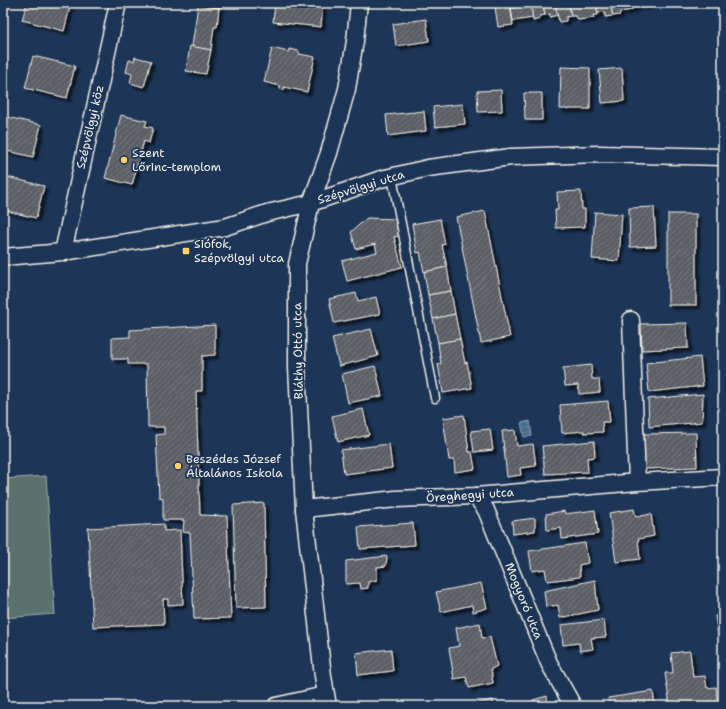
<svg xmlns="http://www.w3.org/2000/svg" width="726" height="709" font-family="'Shantell Sans',sans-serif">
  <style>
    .green { fill: #5a716d; stroke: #a7b1aa }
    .water { fill: url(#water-rules); stroke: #8aa2b0 }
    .building { fill: url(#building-hatch); stroke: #f4f1e8; filter: url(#shadow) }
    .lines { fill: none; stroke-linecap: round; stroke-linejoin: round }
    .service-casing { stroke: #f4f1e8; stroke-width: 11 }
    .minor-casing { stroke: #f4f1e8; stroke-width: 19 }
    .service { stroke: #1d3557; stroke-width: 8 }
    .minor { stroke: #1d3557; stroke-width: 16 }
    .poi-dot { fill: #ffd166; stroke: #1d3557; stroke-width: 1.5 }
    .labels { text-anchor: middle; stroke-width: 3.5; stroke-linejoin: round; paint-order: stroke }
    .street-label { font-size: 12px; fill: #f4f1e8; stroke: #1d3557 }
    .poi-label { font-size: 12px; fill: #f4f1e8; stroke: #1d3557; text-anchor: start }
  </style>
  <defs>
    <pattern id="water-rules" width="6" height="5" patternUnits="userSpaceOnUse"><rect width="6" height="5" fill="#446e8a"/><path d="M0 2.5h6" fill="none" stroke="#60839a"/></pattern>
    <pattern id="building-hatch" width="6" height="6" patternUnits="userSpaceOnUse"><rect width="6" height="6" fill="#5b5f65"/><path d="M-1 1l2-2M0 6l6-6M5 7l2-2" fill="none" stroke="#73767b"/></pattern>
    <filter id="shadow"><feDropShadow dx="3.5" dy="3.5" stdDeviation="1" flood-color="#0009"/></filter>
  </defs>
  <rect width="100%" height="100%" fill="#1d3557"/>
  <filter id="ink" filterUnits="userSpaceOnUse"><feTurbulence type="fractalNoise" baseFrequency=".025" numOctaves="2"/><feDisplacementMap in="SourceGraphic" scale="8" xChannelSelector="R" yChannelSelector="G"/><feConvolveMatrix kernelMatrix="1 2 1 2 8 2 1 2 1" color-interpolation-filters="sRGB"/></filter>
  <g filter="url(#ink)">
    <polygon class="green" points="46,476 55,614 3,618 3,479"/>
    <polygon class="water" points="530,421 532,436 524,437 521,423"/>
    <g class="building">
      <polygon points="27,3 71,3 64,31 22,20"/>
      <polygon points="203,3 222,3 221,8 202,5"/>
      <polygon points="275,3 323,3 321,27 273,22"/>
      <polygon points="515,3 531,3 533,18 513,21 511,8 516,8"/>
      <polygon points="531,3 543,3 545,15 540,16 540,19 533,21"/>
      <polygon points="543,3 555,3 558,15 550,17 550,14 545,15"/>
      <polygon points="555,3 569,3 571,16 566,17 566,21 559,22"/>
      <polygon points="569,3 596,3 598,15 593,15 594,18 578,20 576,16 571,16"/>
      <polygon points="596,3 610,3 613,16 605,17 605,12 598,13"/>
      <polygon points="610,3 630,3 632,10 620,12 620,15 613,16"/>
      <polygon points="630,3 650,3 650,5 643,7 641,4 637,4 638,7 632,8"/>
      <polygon points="198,5 219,8 217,27 214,27 211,50 192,47"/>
      <polygon points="510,5 513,25 498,27 495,7"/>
      <polygon points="426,19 429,41 396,46 393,24"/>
      <polygon points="190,46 211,50 206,74 186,71"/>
      <polygon points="272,48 288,52 289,49 299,51 299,54 315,57 307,92 284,87 284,90 280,89 280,86 264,82"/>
      <polygon points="33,56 75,66 67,98 25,88"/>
      <polygon points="135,57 151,61 144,87 130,83 132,74 126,72 129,60 134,61"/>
      <polygon points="561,67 590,68 590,109 560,109"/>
      <polygon points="622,68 624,101 602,103 599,70"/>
      <polygon points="501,90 502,111 478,112 477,91"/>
      <polygon points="524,93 542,93 542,120 525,120"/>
      <polygon points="463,104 465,124 435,127 433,107"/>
      <polygon points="424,111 426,131 388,136 386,115"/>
      <polygon points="121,115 147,121 145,126 153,128 149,143 144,141 132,185 105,178"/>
      <polygon points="3,116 41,125 33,157 3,150"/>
      <polygon points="3,176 44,186 36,218 3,210"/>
      <polygon points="581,191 582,209 585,209 585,227 556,228 555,210 558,210 557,192"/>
      <polygon points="654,207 656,246 630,247 629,208"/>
      <polygon points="485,211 510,337 481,343 456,217"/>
      <polygon points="595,212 622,214 619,261 592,259"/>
      <rect x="668" y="214" width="28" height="91"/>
      <polygon points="367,218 395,219 399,236 394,237 402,267 347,281 342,261 377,252 375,244 356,249 351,232"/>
      <polygon points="440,219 445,244 442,245 447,267 424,272 420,252 417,253 412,224"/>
      <polygon points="447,267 451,291 428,295 424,272"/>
      <polygon points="451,291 455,314 433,319 428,295"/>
      <polygon points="356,293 358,301 376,297 380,314 334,323 329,299"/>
      <polygon points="455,314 460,339 438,343 433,319"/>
      <polygon points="687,323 688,348 642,350 641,324"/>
      <polygon points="215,325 215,355 202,356 202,391 196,391 200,515 227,516 231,618 194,619 190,533 183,532 184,520 163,520 163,498 159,497 156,435 164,434 164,427 148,427 147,364 128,364 128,359 112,359 112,338 130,337 130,330"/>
      <polygon points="371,329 378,356 339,366 332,338"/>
      <polygon points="460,339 465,363 467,362 472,388 443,393 438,364 441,364 438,343"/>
      <polygon points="700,357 703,386 649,392 646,363"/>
      <polygon points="591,365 592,379 599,379 600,392 579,394 578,385 565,386 563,368"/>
      <polygon points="375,366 382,396 348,403 342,374"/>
      <polygon points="703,394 702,422 649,427 648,399"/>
      <polygon points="608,401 610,422 602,422 603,432 584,433 584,431 562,433 560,405"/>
      <polygon points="363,409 369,435 338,442 332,416"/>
      <polygon points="464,415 469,452 472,452 475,469 455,472 454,460 449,460 443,418"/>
      <polygon points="490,429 493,450 474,452 471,431"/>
      <polygon points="515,430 517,446 533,444 536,466 520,468 521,475 507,477 502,431"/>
      <polygon points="696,433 697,467 644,469 644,434"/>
      <polygon points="594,441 595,457 587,458 588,472 545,474 542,446"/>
      <polygon points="389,444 392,468 344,474 341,450"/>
      <polygon points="264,503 266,607 236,608 233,505"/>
      <polygon points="634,509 636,517 651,514 654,536 638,539 640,559 616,562 609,513"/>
      <polygon points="595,510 598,534 562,539 561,528 547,530 546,514 564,511 565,514"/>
      <polygon points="535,518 535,531 513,534 512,521"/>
      <polygon points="413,523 415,545 360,549 358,527"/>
      <polygon points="164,524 164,531 180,530 183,604 168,605 168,599 163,599 164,624 93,627 88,528"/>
      <polygon points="585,543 588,563 579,565 580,577 547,581 545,569 532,571 529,551"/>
      <polygon points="387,556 386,566 377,567 377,580 368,582 368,588 361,589 360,583 346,584 346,561"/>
      <polygon points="595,580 598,610 560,618 558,605 546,607 544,591"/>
      <polygon points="481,583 487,608 473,612 472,605 441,612 436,592"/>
      <polygon points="723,614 723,636 718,636 715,616"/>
      <polygon points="604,620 606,637 591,638 593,649 580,651 579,643 563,645 561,625"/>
      <polygon points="480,623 482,638 490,637 497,666 491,669 493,683 469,688 466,677 454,679 449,648 459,646 456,628"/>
      <polygon points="391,649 393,671 358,675 356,653"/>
      <polygon points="690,651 693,677 705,676 707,688 716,687 718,704 705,706 670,706 665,673 673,673 671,653"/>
      <polygon points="653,691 655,706 609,706 608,698"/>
      <polygon points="547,696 548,706 534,706 533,700"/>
      <polygon points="493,700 494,706 464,706"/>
    </g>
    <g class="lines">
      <defs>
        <polyline id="service" points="392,177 435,398"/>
        <g id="minor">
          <polyline points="63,252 118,3"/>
          <polyline points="3,257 63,252 225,227 267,213 311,203 381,179 428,168 511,157 599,154 723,157"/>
          <polyline points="631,320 637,482"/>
          <polyline points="476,496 486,510 549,663 573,706"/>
          <polyline points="304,509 396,499 476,496 637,482 723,477"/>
          <polyline points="276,706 325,695"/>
          <polyline points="328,706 323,676 304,509 297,367 297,264 311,203 329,153 347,89 355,41 359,3"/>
        </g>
      </defs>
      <use href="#service" class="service-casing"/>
      <use href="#minor" class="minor-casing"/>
      <use href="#service" class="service"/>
      <use href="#minor" class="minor"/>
    </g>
  </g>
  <g class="poi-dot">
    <circle cx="124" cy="160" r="4"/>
    <rect x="182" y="247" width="8" height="8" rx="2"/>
    <circle cx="178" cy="466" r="4"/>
  </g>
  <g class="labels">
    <g class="street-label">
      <text transform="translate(90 127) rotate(-77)" y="4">Szépvölgyi köz</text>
      <text transform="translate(361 187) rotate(-17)" y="4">Szépvölgyi utca</text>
      <text transform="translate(298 351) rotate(-91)" y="4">Bláthy Ottó utca</text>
      <text transform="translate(470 495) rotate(-4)" y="4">Öreghegyi utca</text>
      <text transform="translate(524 601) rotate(68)" y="4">Mogyoró utca</text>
    </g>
    <g class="poi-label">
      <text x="132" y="157">Szent<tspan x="132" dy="14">Lőrinc-templom</tspan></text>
      <text x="194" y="248">Siófok,<tspan x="194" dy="14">Szépvölgyi utca</tspan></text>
      <text x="186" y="463">Beszédes József<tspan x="186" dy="14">Általános Iskola</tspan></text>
    </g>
  </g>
  <rect width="726" height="709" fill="none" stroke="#1d3557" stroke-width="16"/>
  <rect x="8" y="8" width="710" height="693" fill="none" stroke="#f4f1e8" stroke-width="1.5" filter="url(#ink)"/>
</svg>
